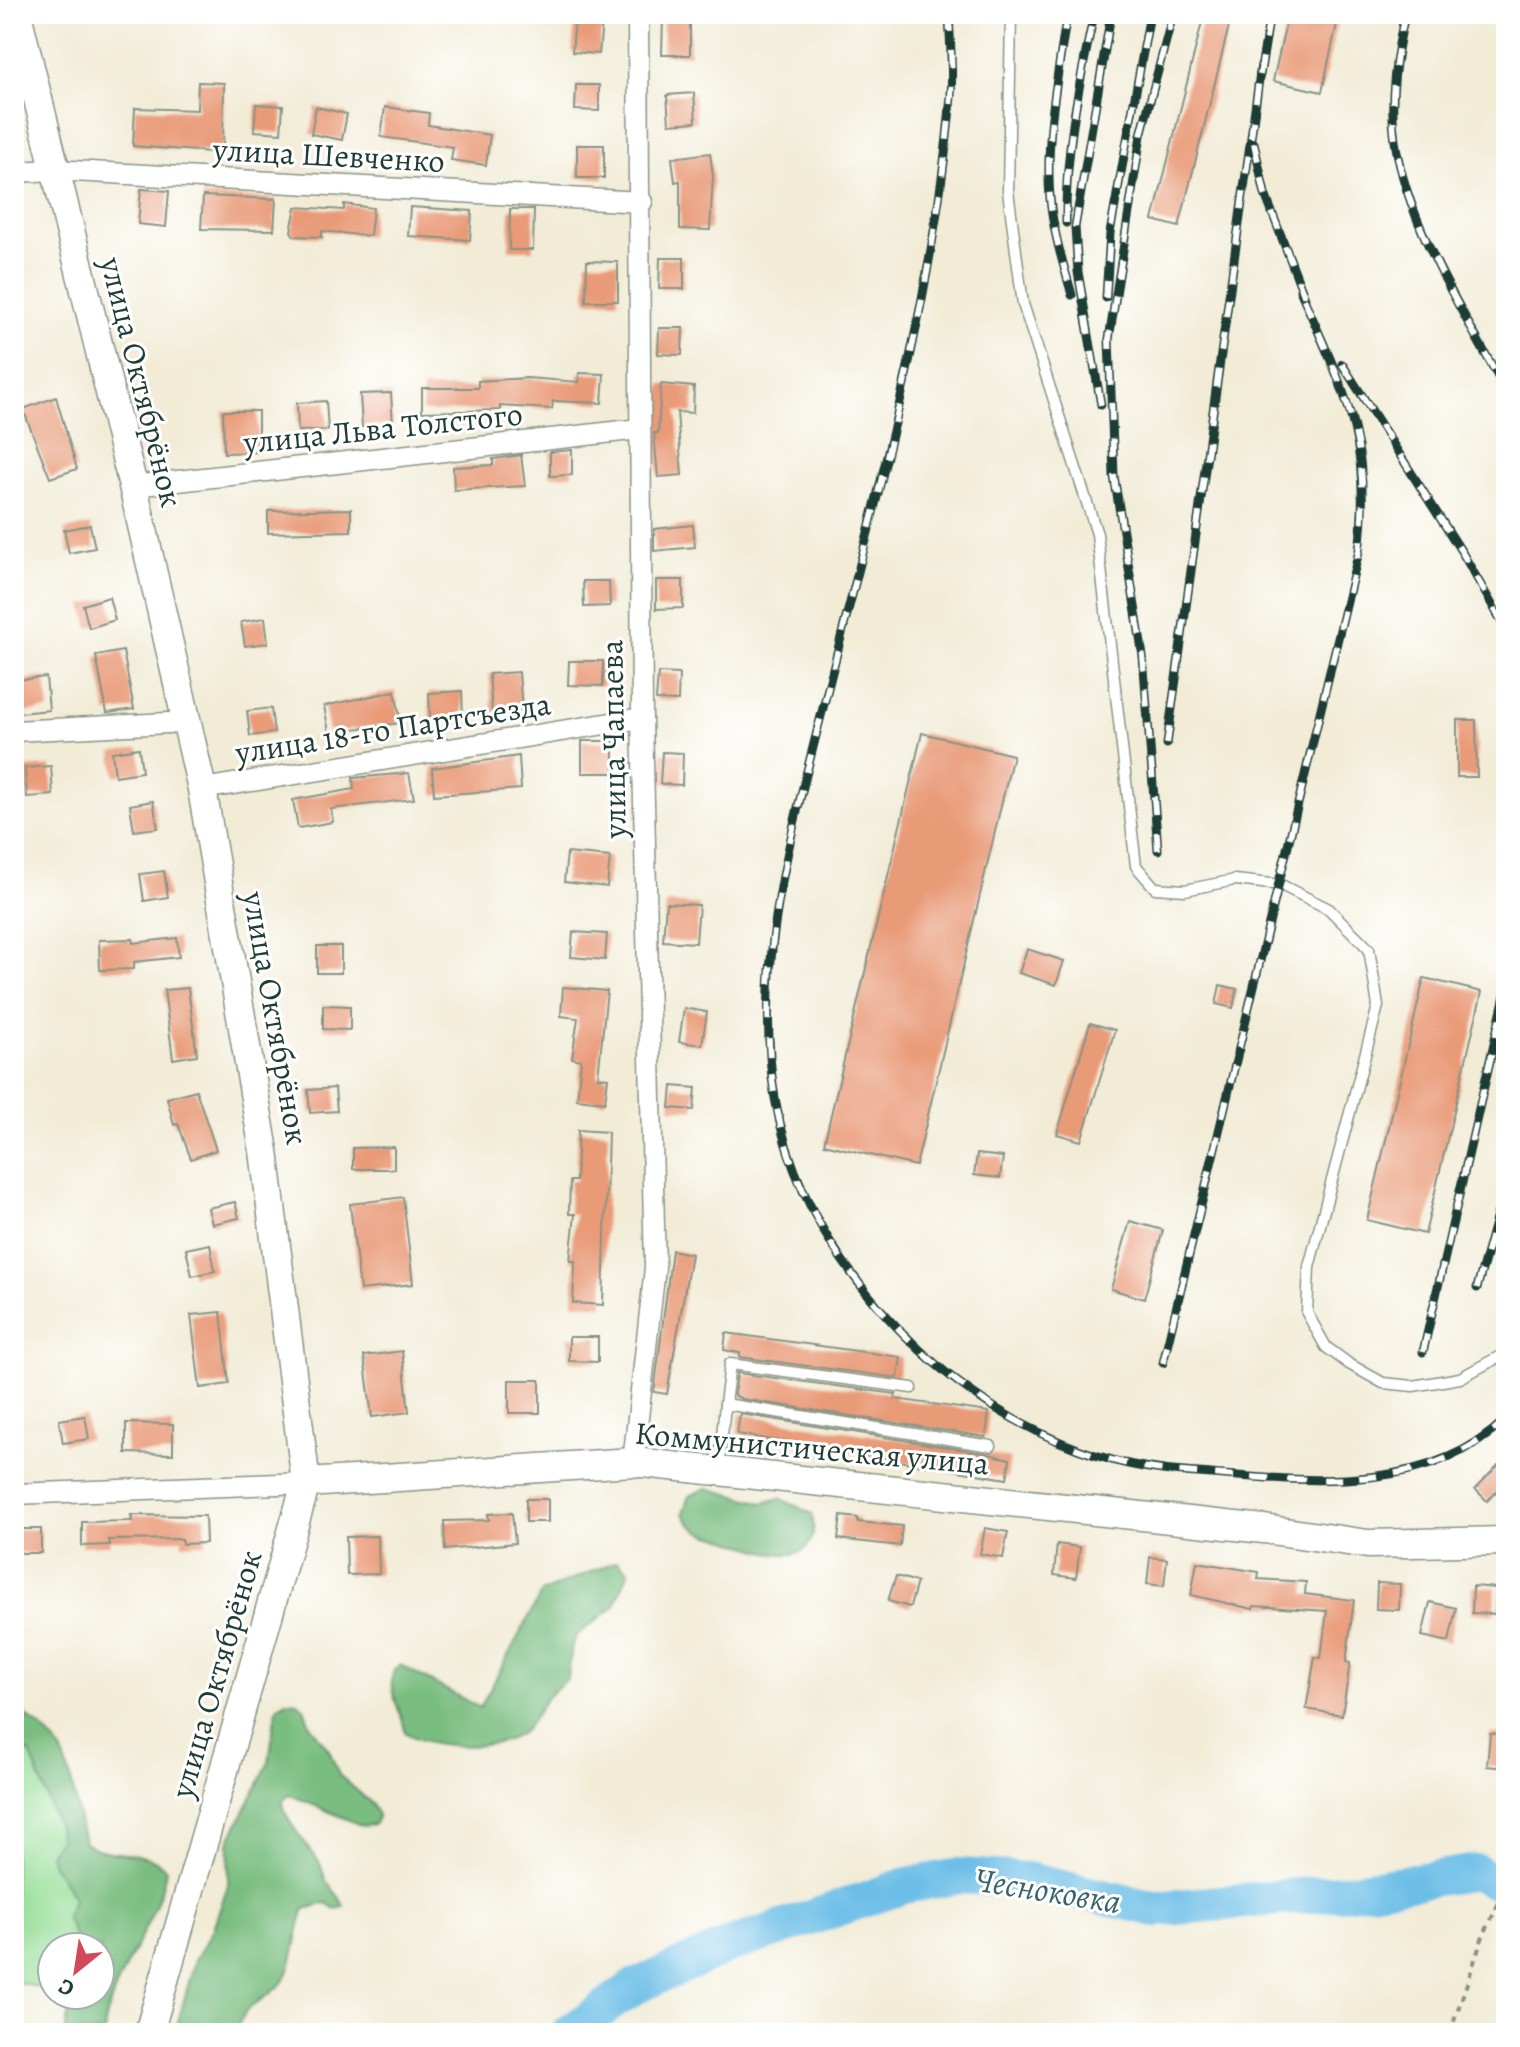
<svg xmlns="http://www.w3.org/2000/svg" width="1520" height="2047" font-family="Alegreya,serif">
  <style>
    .green { fill: #97de98; stroke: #5b8e66; stroke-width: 2 }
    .forest { fill: #79bd80; stroke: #4c7d5a; stroke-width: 2 }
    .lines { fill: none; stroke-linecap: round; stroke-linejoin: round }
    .river { stroke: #6cbee7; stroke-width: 36 }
    .building { fill: #e99a77 }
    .lane-casing { stroke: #889486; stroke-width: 13 }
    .street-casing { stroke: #889486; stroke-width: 23 }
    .secondary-casing { stroke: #889486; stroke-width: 31 }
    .path { stroke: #889486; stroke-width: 4; stroke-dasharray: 6 6; stroke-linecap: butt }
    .lane { stroke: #fff; stroke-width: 10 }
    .street { stroke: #fff; stroke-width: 20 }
    .secondary { stroke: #fff; stroke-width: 28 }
    .rail-casing { stroke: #1f3d34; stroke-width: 9 }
    .rail { stroke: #fff; stroke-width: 6; stroke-dasharray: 18; stroke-linecap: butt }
    .labels { text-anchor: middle; stroke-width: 6; stroke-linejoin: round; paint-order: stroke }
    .street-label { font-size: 32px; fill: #1f3d34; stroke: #fff }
    .water-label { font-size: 34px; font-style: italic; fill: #36646a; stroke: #fff }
  </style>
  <rect width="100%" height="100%" fill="#fff"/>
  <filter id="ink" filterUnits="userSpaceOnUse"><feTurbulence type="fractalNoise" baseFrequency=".0125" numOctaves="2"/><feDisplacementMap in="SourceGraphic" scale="16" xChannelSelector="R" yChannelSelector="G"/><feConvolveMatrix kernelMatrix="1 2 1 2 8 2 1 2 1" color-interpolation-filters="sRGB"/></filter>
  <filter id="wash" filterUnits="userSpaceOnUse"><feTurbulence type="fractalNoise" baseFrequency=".006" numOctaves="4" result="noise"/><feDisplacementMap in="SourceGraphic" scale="32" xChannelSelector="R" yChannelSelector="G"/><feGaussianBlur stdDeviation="1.8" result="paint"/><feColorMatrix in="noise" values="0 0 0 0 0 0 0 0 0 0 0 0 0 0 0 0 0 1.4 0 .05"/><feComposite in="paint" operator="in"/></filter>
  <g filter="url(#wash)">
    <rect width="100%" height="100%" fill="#f2ecd7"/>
    <polygon class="green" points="14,1750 30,1752 58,1827 60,1837 50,1853 52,1863 74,1898 66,1916 79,1947 52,1947 52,1991 14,1981"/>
    <g class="forest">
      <path d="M707,1488L763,1503L780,1498L812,1514C823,1574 764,1552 731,1541C720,1537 703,1535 695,1528C690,1525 686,1518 683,1513L689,1496Z"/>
      <path d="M617,1561L629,1571L614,1607L577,1635L572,1644L568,1678C561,1685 552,1691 546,1699C536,1710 532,1726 520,1734C496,1751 428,1749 405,1732C404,1712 379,1682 400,1665L480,1708L542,1592Z"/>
      <path d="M287,1701L298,1702L304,1708L310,1725L329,1750L339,1775L371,1803L378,1815L374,1824L363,1826L290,1795L283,1800C283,1822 310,1846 320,1864C323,1869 323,1876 326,1881C333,1891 340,1895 344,1907L335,1909L326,1903L305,1909C297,1926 295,1963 285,1979C270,2001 242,2001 236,2033H175L195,1960L212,1931L228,1885L229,1842L269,1762L275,1717L278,1706Z"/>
      <path d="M14,1702C25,1720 46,1727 58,1746C74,1772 75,1811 84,1841C106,1862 148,1845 166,1870C156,1928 110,1974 104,2033H65L70,2004L76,1995H100V1947H79L66,1916L74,1898L52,1863L50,1853L60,1837L58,1827L30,1752L14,1750Z"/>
    </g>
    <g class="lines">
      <polyline class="river" points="569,2033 634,1987 728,1946 904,1886 959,1876 1027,1880 1156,1909 1342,1892 1477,1872 1506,1887"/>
    </g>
    <g id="blocks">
      <g class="building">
        <polygon points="1204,14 1232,14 1179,227 1153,220"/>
        <polygon points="1288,14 1339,14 1322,92 1273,81"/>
        <polygon points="663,16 690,16 690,55 662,55"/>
        <polygon points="575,20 602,23 599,54 572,52"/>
        <polygon points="198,82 224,83 223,153 133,146 135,108 197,110"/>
        <polygon points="576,85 599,85 599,111 575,110"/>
        <polygon points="694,93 696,122 669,124 667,95"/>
        <polygon points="256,104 283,106 281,133 254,131"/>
        <polygon points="316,107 347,114 342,140 311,134"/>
        <polygon points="385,107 429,113 428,125 490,135 486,165 451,160 453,147 381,137"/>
        <rect x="577" y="145" width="27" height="33"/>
        <polygon points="710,153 713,176 710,230 680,229 680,181 675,182 672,158"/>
        <polygon points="141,189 169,191 166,227 138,224"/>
        <polygon points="203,196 276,199 274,230 201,229"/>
        <polygon points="344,204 373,208 370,236 322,231 322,237 294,236 291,231 296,207 344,210"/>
        <polygon points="410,207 472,211 470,240 408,236"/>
        <polygon points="510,209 534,209 533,250 509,250"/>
        <polygon points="660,258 684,258 684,289 659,289"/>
        <polygon points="587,261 618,262 618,301 586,301"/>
        <polygon points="659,328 683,328 682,355 658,354"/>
        <polygon points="579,373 604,374 602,403 553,401 552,409 500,406 500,410 422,412 422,388 478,388 478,381 527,378 579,382"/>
        <polygon points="661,384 694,387 693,413 677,412 682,475 658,477 654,433 658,433"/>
        <polygon points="391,393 393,425 362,427 360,394"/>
        <polygon points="56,397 77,469 50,478 23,409"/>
        <polygon points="326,401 328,430 298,431 297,403"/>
        <polygon points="223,411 258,411 258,452 224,453"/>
        <polygon points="572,450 572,475 550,476 550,452"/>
        <polygon points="521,455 525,486 454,490 453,467 493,465 493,459"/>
        <polygon points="351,509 351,531 268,533 268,511"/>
        <polygon points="90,525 95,548 69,553 64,530"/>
        <polygon points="693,525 695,547 654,551 654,529"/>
        <polygon points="656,580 683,580 683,608 656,609"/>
        <polygon points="583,581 609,581 610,606 584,607"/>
        <polygon points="109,597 115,620 89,628 83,605"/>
        <polygon points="265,618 268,643 245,646 241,622"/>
        <polygon points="123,651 134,709 107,713 96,656"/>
        <polygon points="569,661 603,661 603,686 568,685"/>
        <polygon points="519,672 522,710 492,712 489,674"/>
        <polygon points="658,673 679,674 678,701 656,700"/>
        <polygon points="46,677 49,710 20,713 16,680"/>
        <polygon points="395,691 401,723 329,732 324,706"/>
        <polygon points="462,691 463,718 430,720 429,693"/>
        <polygon points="271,708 274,733 250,736 247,711"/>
        <polygon points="1457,720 1476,720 1477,777 1457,777"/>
        <polygon points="922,733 1013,755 916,1166 824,1144"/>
        <rect x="582" y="741" width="32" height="32"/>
        <polygon points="139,748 142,772 115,776 112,752"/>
        <polygon points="662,752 683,753 682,785 660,784"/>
        <polygon points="519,756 521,789 434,795 432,768"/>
        <polygon points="51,766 53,795 27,797 25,768"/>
        <polygon points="409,773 414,799 331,809 333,822 298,828 293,800 354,789 353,778"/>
        <polygon points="153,801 158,828 134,831 130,805"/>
        <polygon points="567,853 610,857 607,887 564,882"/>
        <polygon points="164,871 168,897 144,901 140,874"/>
        <polygon points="666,903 699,905 696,943 663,941"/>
        <polygon points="573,932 607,934 605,960 571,957"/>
        <polygon points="177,938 179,957 134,962 134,969 100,970 99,940 133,939 133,943"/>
        <rect x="317" y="946" width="24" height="27"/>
        <polygon points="1027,949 1064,961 1056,985 1019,973"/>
        <polygon points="1424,978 1482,992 1425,1234 1367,1220"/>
        <polygon points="1220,985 1237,989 1233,1008 1216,1004"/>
        <polygon points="563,987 607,991 598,1077 608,1078 605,1102 577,1099 581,1060 572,1058 578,1018 561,1016"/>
        <polygon points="188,988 197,1055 173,1059 164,990"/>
        <polygon points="323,1005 350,1006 350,1030 323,1029"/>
        <polygon points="684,1008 707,1012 702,1045 679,1042"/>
        <polygon points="1090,1023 1115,1030 1081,1141 1057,1134"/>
        <polygon points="672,1086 696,1088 694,1110 670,1108"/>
        <polygon points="335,1088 337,1111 310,1113 308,1090"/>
        <polygon points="196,1090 216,1150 191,1159 178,1124 174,1125 167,1098"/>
        <polygon points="578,1130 608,1132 603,1305 573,1303 575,1261 570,1261 575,1214 569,1214 570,1181 576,1181"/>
        <polygon points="394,1147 394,1169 353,1169 353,1148"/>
        <polygon points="977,1154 1003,1157 1000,1178 974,1175"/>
        <polygon points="403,1197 413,1284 360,1290 350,1204"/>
        <polygon points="235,1202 239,1218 212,1224 208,1208"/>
        <polygon points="1130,1221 1163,1230 1144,1299 1111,1289"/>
        <polygon points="210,1244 215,1271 192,1276 186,1249"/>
        <polygon points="672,1250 691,1254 667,1394 654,1392"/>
        <polygon points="221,1312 229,1384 200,1388 191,1315"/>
        <polygon points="726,1333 901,1357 898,1378 740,1357 740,1353 724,1350"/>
        <polygon points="569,1337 598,1337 598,1362 569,1361"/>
        <polygon points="402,1351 409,1412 372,1417 364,1356"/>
        <polygon points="737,1373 896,1394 895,1399 989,1412 986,1437 742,1399 734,1395"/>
        <rect x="509" y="1380" width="31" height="33"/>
        <polygon points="740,1414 984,1453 1010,1459 1007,1479 737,1434"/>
        <polygon points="85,1416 89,1439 63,1443 59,1420"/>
        <polygon points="126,1423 173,1424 173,1454 126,1453"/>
        <polygon points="1506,1457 1506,1482 1487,1501 1475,1489"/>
        <rect x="526" y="1499" width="22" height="23"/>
        <polygon points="512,1513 515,1543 445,1550 444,1521 489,1520 488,1514"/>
        <polygon points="131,1515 205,1516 206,1543 182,1544 182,1539 109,1540 110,1545 82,1546 82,1522 132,1521"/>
        <polygon points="841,1516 858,1518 858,1522 902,1526 900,1546 838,1539"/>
        <polygon points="985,1528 1008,1532 1003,1558 980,1554"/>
        <rect x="14" y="1529" width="27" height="24"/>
        <polygon points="378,1536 379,1574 347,1575 346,1537"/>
        <polygon points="1057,1544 1080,1547 1076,1578 1054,1575"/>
        <polygon points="1150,1557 1167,1559 1164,1586 1147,1584"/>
        <polygon points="1197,1562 1259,1572 1258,1579 1306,1582 1305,1594 1354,1600 1346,1662 1350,1663 1342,1715 1306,1709 1315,1657 1321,1658 1327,1611 1254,1606 1253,1609 1191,1595"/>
        <polygon points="896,1576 917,1582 910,1607 888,1601"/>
        <polygon points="1377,1583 1400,1584 1399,1610 1376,1609"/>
        <polygon points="1473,1586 1496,1588 1495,1614 1472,1613"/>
        <polygon points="1430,1602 1456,1608 1449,1642 1422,1636"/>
        <polygon points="1490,1733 1506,1735 1506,1768 1487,1766"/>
      </g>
    </g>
  </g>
  <g filter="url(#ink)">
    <use href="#blocks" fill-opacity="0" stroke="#889486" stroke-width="2"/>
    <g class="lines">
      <defs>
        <g id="lane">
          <polyline points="1011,14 1008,191 1023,304 1097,534 1136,866 1155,888 1185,890 1235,880 1281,885 1329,909 1369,949 1378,1006 1309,1267 1307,1313 1326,1347 1349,1364 1383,1383 1413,1386 1460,1378 1506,1353"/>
          <polyline points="725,1404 730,1364 912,1388"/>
          <polyline points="719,1469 725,1404 991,1446"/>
        </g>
        <g id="street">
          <polyline points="14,172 54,170 642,202"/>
          <polyline points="133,486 640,429"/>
          <polyline points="14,731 187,722"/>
          <polyline points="202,789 642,718"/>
          <polyline points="633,1462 655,1268 642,718 638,14"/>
          <polyline points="14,1494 306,1483"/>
        </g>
        <g id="secondary">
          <polyline points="17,14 133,486 202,789 264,1151 306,1483 149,2033"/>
          <polyline points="306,1483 633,1462 1264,1529 1368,1544 1506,1541"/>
        </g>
      </defs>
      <use href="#lane" class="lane-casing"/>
      <use href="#street" class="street-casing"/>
      <use href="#secondary" class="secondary-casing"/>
      <polyline class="path" points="1450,2033 1482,1939 1506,1887"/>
      <use href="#lane" class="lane"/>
      <use href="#street" class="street"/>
      <use href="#secondary" class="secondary"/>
      <defs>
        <g id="rail">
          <path d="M949,14C950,41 953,69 951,96C934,299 876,499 826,696C793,829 752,960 775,1098C792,1199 848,1282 920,1350C992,1417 1086,1466 1184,1472C1290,1479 1423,1500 1506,1419"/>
          <path d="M1067,14C1058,74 1045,138 1050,198C1053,232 1063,263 1072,295"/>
          <path d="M1405,14C1396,55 1389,99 1395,141C1408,227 1465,315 1506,391"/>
          <polyline points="1260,75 1270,14"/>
          <polyline points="1254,143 1265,194 1305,298"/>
          <path d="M1066,223C1065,151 1079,84 1094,14"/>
          <polyline points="1106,298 1110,233 1150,14"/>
          <polyline points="1342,364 1463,554 1506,629"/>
          <polyline points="1101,405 1078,272 1075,227 1111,14"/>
          <polyline points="1167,744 1261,65"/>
          <polyline points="1158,850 1143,656 1114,476 1109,339 1141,135 1173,14"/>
          <polyline points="1477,1288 1506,1183"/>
          <polyline points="1423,1352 1506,991"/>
          <path d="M1163,1363L1359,551C1373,440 1343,389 1300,290"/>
        </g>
      </defs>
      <use href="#rail" class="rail-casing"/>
      <use href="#rail" class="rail"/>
    </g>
  </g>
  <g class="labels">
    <g class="street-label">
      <text transform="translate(329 155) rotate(3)" y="11">улица Шевченко</text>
      <text transform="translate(142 382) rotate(76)" y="11">улица Октябрёнок</text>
      <text transform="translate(383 428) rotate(-6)" y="11">улица Льва Толстого</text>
      <text transform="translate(393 728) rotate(-9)" y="11">улица 18-го Партсъезда</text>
      <text transform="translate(613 739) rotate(-91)" y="11">улица Чапаева</text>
      <text transform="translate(276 1018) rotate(80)" y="11">улица Октябрёнок</text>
      <text transform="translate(812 1448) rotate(5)" y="11">Коммунистическая улица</text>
      <text transform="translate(216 1674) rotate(-74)" y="11">улица Октябрёнок</text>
    </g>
    <g class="water-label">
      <text transform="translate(1048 1890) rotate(9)" y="12">Чесноковка</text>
    </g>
  </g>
  <rect width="1520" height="2047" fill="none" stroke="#fff" stroke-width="48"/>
  <g transform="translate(76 1971) rotate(210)"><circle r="38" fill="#ffffff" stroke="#a5b1ae" stroke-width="2"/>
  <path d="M0-6L14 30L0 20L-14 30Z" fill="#d1495b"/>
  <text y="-12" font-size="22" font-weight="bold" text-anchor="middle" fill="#1f3d34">С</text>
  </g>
</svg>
